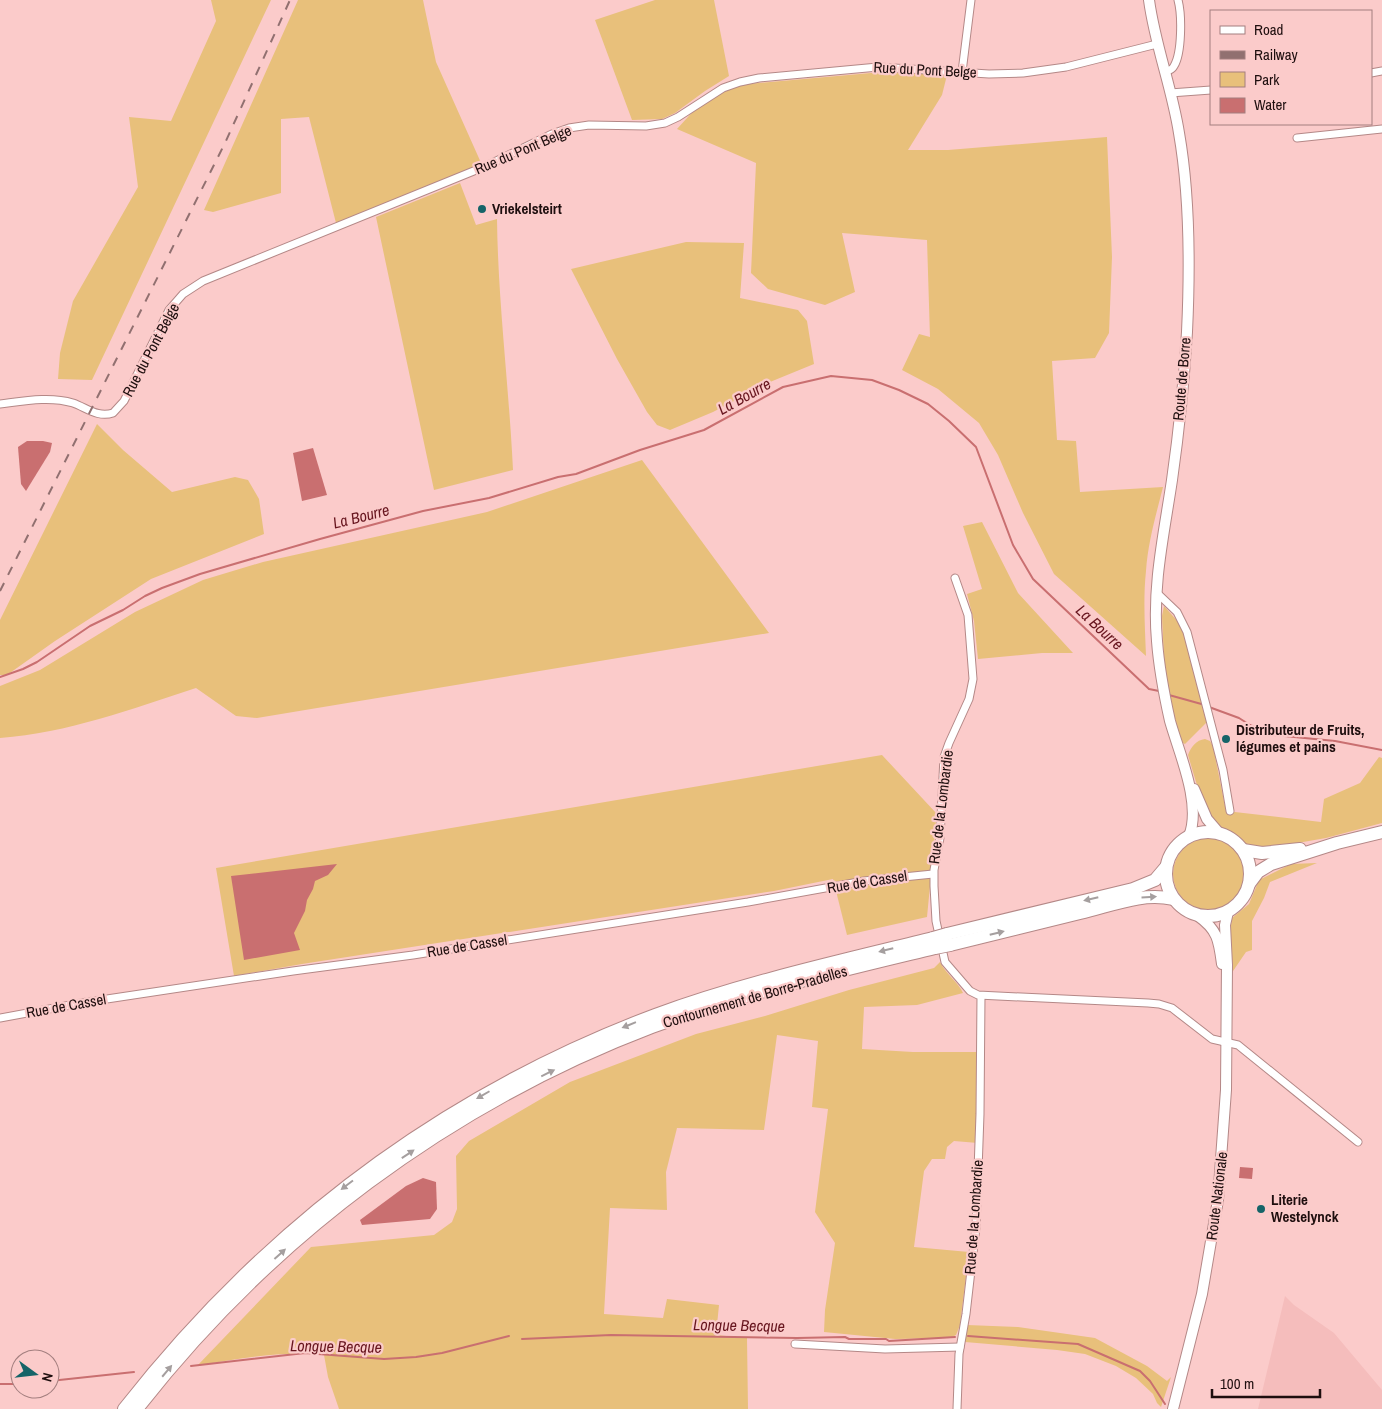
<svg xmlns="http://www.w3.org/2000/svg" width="1382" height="1409" font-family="'Archivo Narrow',sans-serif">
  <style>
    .built { fill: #f5bdbc }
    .green { fill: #e8c07b }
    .water { fill: #c96f70 }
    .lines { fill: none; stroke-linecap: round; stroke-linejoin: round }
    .stream { stroke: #c96f70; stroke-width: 2 }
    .street-casing { stroke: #b48887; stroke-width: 9 }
    .secondary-casing { stroke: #b48887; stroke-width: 12 }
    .highway-casing { stroke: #b48887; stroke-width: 14 }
    .street { stroke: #fff; stroke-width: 7 }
    .secondary { stroke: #fff; stroke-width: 10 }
    .highway { stroke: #fff; stroke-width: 12 }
    .rail { stroke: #917070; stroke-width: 2; stroke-dasharray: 9 9; stroke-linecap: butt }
    .highway-bridge-casing { stroke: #b48887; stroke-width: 14; stroke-linecap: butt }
    .highway-bridge { stroke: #fff; stroke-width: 12 }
    .oneway { fill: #a59f9f }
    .poi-dot { fill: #156468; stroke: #fbcbca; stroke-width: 2 }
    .labels { text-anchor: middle; stroke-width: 4.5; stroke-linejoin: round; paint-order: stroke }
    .street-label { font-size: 15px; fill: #1e0e0e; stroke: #fbcbca }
    .poi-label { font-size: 15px; font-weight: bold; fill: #1e0e0e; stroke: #fbcbca; text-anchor: start }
    .water-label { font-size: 16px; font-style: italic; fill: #68161f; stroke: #fbcbca }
  </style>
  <rect width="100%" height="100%" fill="#fbcbca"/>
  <polygon class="built" points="1285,1296 1294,1305 1334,1333 1382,1390 1382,1409 1258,1409"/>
  <g class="green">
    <polygon points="211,0 271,0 92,380 58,379 60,353 73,301 138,187 129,117 171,121 216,21"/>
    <polygon points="298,0 423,0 436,62 482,165 336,223 309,117 281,119 281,193 213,212 204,210"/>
    <polygon points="655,0 714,0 729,76 705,91 675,113 662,119 632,120 595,20"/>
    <path d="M882,72L947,75L942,95L908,150H948L1107,137L1112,257L1109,333L1095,358L1052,361L1057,440L1076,441L1080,492L1163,487C1156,515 1148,542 1146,571C1143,599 1145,628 1146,656L1054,574L1023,513L998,455L979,423L938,389L902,370L919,334L930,337L927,240L842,233L855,292L825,305L768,289L751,273L756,163L677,129L697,107L727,90L747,84Z"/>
    <path d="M460,183L476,225L497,219C498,303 509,386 513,470L434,490L376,217Z"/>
    <polygon points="686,242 744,243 740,298 798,310 807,321 814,364 770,382 713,412 670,430 657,425 647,412 617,359 571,269"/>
    <polygon points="97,424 123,450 172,492 235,477 248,480 259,499 264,534 151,579 55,641 7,675 0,675 0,620"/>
    <path d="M642,460L769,633L257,718L236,716L196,688C131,709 68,733 0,738V686L40,670L135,612L203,580L263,562L487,512Z"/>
    <polygon points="982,522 1018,593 1073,653 1042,653 978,659 974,621 967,594 982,589 963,526"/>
    <polygon points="1164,606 1180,624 1184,632 1208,721 1185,744 1181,742 1165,681 1162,616"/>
    <path d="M1205,739L1210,741L1213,746L1226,811L1321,822L1324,799L1360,783L1379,757L1382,758V823L1326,838L1286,845L1249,847L1229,833L1215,826L1196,782L1188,755C1191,747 1196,740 1205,739Z"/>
    <polygon points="882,755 937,814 927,917 847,935 833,879 774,891 302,964 234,976 216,868"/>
    <circle cx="1209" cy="874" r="36"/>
    <polygon points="1317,863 1270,882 1264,898 1252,921 1252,950 1246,952 1231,974 1230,933 1232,918 1249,904 1259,880 1291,864"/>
    <path d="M940,962C945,973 959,983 963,993L917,1005L864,1007L862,1049L913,1052H979L978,1143L954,1141L947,1147L945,1159H932L924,1171L914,1247L969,1252L960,1325L956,1335L950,1338L895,1339L824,1332L825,1310L835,1243L815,1212L828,1109L812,1107L818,1041L777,1035L764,1130L677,1128L666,1172L667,1210L610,1208L604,1314L663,1318L667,1299L719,1305L716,1335L747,1338L748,1409H339L328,1377L324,1355C282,1351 238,1358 197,1366L311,1247L434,1235L452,1222L457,1209L456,1156L469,1141L570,1082L696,1034L765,1016L849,990L934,968Z"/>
    <polygon points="967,1325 1018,1327 1095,1338 1147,1366 1167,1381 1171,1377 1161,1407 1157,1403 1153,1394 1136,1378 1116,1366 1085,1354 1057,1350 965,1342"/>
  </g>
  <g class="water">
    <polygon points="27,441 43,441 52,443 50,452 26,491 21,484 18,447"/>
    <polygon points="313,448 327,495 302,501 293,453"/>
    <polygon points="337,864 328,875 315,881 313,889 307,900 305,911 294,933 300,950 244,960 231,876"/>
    <polygon points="1240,1167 1253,1168 1252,1179 1239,1178"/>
    <polygon points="423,1178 436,1182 437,1209 430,1219 362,1225 360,1220 406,1186"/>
  </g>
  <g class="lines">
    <g class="stream">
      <polyline points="0,677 23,669 37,662 90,626 123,610 145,596 162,588 200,574 320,539 423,511 489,498 558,477 576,474 640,450 704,430 783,387 831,376 872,380 899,390 928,404 949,421 976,447 1013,545 1033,579 1149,689 1159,691"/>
      <polyline points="1169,695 1205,705"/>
      <polyline points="1209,707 1239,718 1250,725 1274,735 1335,741 1382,750"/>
      <polyline points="968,1336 1078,1344 1140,1371 1150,1381 1165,1404"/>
      <polyline points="522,1339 611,1335 797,1338 845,1337 849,1339 886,1339 889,1341 955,1337"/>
      <polyline points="191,1366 305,1353 384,1359 416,1357 442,1353 509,1336"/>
      <polyline points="50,1381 134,1372"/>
      <polyline points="0,1384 20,1384"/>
    </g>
    <defs>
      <g id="street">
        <polyline points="962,72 971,0"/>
        <path d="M1165,72C1168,71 1172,70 1174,66C1182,53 1182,15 1178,0"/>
        <polyline points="1371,73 1382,71"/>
        <polyline points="1170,93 1211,90"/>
        <polyline points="1297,138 1382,129"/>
        <path d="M0,404C24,401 50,396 73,403C87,408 98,418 113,413L124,401L169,310L183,294L203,281L486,166L552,134L569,128L589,125L646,126L665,123L678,117L723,88L740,82L759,78L878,67L989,74L1023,73L1066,67L1157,44"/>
        <polyline points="955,578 968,615 973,679 969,699 949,743 944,757 940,838 934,870 934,886 936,921 945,962 970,991 978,995 1148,1003 1159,1004 1172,1008 1212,1039 1238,1045 1358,1142"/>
        <polyline points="1156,592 1177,612 1187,632 1223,770 1230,811"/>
        <polyline points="0,1018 87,1002 293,971 413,955 748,902 864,881 933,874"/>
        <polyline points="795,1344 885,1349 960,1347"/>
        <polyline points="957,1409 959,1354 966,1314 976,1227 980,1114 981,996"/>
      </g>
      <g id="secondary">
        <path d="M1149,0C1155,45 1172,88 1179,133C1190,196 1190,268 1187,332C1184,382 1179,431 1172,480C1164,534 1152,586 1157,641C1159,668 1164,694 1170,721C1179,753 1202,804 1189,836"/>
        <polyline points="1194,789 1207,819 1219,833"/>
        <path d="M1198,916C1218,930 1219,941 1222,964"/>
        <polyline points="1173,1409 1202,1294 1218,1200 1226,1090 1227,965 1225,925 1228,912"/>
      </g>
      <g id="highway">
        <circle cx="1208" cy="874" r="42"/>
        <polyline points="1243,850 1262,853 1300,849"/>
        <polyline points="1249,884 1258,872 1271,864 1337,843 1382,832"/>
        <polyline points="947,934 1133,889 1155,880 1166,867"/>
        <path d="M950,945C993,934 1037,924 1080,913C1111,906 1141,892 1173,899"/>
        <path d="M124,1409C265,1229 440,1096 655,1015C745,982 840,961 933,938"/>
        <path d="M137,1409C270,1238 449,1104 652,1027C744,993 840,971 935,948"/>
      </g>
    </defs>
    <use href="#street" class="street-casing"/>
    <use href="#secondary" class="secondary-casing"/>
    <use href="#highway" class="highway-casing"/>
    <use href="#street" class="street"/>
    <use href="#secondary" class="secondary"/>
    <use href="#highway" class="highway"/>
    <polyline class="rail" points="0,591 225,143 290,0"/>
    <defs>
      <g id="highway-bridge">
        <polyline points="933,938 947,934"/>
        <polyline points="935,948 950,945"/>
      </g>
    </defs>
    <use href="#highway-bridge" class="highway-bridge-casing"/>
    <use href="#highway-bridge" class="highway-bridge"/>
  </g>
  <defs><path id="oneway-solid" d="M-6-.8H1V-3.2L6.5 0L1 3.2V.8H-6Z" transform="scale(1.25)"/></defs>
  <g class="oneway">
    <use href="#oneway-solid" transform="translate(1149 897) rotate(-4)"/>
    <use href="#oneway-solid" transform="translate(1091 899) rotate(167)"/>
    <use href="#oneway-solid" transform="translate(997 933) rotate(-14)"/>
    <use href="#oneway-solid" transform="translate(886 950) rotate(166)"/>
    <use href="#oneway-solid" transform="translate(629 1025) rotate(158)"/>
    <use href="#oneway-solid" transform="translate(548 1073) rotate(-26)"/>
    <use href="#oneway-solid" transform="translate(483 1095) rotate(150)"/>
    <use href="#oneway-solid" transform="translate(408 1154) rotate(-34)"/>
    <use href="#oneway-solid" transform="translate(347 1185) rotate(143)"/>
    <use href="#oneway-solid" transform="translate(280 1254) rotate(-42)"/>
    <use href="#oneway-solid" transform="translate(167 1371) rotate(-50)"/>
  </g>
  <g class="poi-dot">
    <circle cx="482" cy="209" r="5"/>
    <circle cx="1226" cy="739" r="5"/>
    <circle cx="1261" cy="1209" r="5"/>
  </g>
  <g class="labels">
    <g class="street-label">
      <text transform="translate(925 70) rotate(3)" y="5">Rue du Pont Belge</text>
      <text transform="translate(523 150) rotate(-23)" y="5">Rue du Pont Belge</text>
      <text transform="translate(151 350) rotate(-62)" y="5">Rue du Pont Belge</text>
      <text transform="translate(1182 379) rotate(-85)" y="5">Route de Borre</text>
      <text transform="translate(941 807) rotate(-83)" y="5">Rue de la Lombardie</text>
      <text transform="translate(867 882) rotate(-9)" y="5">Rue de Cassel</text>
      <text transform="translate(467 946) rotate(-9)" y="5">Rue de Cassel</text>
      <text transform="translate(755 997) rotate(-16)" y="5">Contournement de Borre-Pradelles</text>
      <text transform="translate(66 1006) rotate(-10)" y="5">Rue de Cassel</text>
      <text transform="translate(1217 1196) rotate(-83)" y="5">Route Nationale</text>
      <text transform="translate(974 1217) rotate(-86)" y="5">Rue de la Lombardie</text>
    </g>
    <g class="poi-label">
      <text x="492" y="214">Vriekelsteirt</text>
      <text x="1236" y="735">Distributeur de Fruits,<tspan x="1236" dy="17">légumes et pains</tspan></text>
      <text x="1271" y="1205">Literie<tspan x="1271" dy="17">Westelynck</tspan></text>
    </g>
    <g class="water-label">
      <text transform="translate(744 396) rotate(-29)" y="6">La Bourre</text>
      <text transform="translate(361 516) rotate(-14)" y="6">La Bourre</text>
      <text transform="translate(1100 627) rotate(43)" y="6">La Bourre</text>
      <text transform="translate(739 1325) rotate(1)" y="6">Longue Becque</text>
      <text transform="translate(336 1346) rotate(1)" y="6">Longue Becque</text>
    </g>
  </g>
  <rect x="1210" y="10" width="162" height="115" fill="#fbcbca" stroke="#a37f7f"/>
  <rect x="1220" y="26" width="25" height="8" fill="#ffffff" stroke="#a37f7f"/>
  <text x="1254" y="35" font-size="15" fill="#1e0e0e">Road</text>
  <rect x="1220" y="51" width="25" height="8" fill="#917070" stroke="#a37f7f"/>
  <text x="1254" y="60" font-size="15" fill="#1e0e0e">Railway</text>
  <rect x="1220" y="72" width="25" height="15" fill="#e8c07b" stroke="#a37f7f"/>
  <text x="1254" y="85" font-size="15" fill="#1e0e0e">Park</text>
  <rect x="1220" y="98" width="25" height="15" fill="#c96f70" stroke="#a37f7f"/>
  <text x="1254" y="110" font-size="15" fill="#1e0e0e">Water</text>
  <g transform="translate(35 1374) rotate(105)"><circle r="24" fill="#fbcbca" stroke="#a37f7f"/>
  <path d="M0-4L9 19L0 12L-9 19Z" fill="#156468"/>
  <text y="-8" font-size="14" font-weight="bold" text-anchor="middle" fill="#1e0e0e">N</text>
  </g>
  <path d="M1212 1389v8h108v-8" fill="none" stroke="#1e0e0e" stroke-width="2.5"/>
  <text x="1220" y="1389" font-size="15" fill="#1e0e0e" stroke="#fbcbca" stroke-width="4" paint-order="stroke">100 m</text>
</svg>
